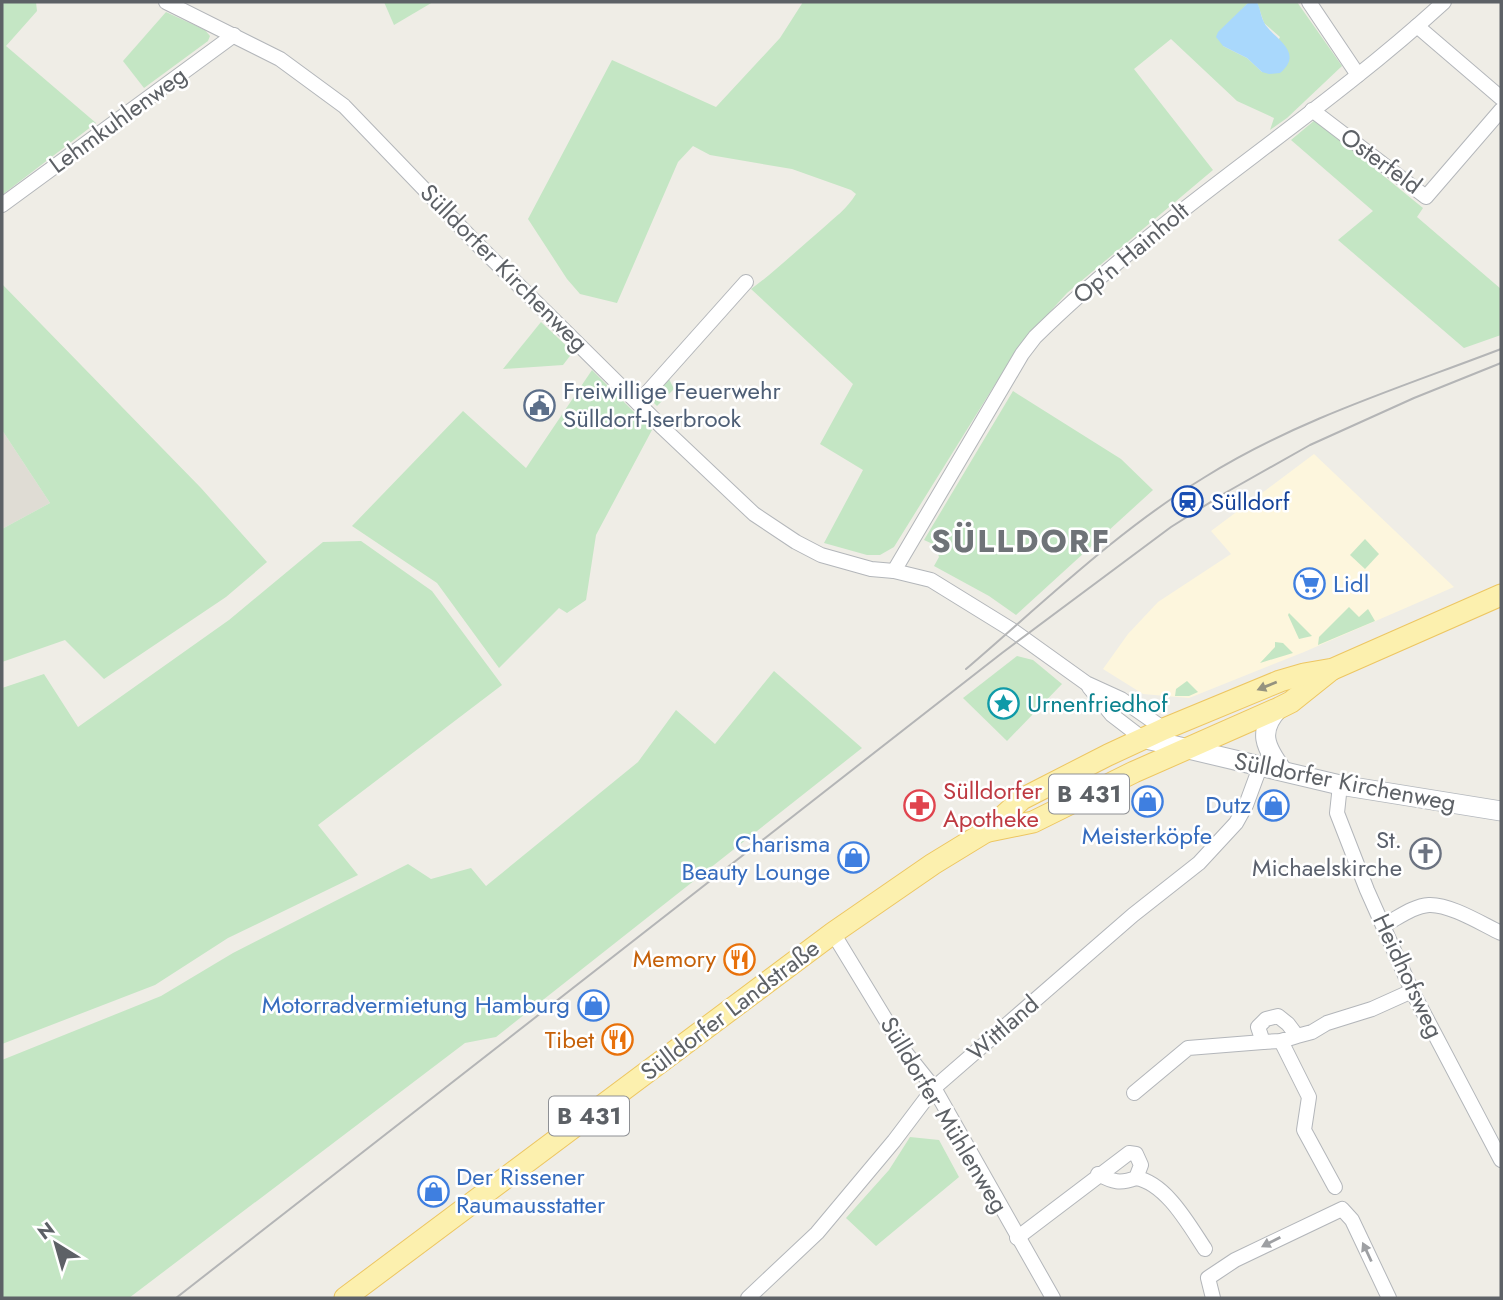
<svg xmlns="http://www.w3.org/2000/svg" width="1503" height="1300" font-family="Jost,sans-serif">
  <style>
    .commercial { fill: #fdf6dd }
    .education { fill: #dfdcd4 }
    .green { fill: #c4e6c4 }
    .water { fill: #a9d8fc }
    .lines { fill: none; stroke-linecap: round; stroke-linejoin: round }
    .street-casing { stroke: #b3b6ba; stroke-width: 16 }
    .secondary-casing { stroke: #b4b8bd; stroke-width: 21 }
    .primary-casing { stroke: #edc662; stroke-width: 23 }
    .street { stroke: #fff; stroke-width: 14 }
    .secondary { stroke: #fff; stroke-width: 19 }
    .primary { stroke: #fcf0ae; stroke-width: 21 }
    .tram { stroke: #b4b5b6; stroke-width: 2 }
    .oneway { fill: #95937f }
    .oneway2 { fill: #9ea0a3 }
    .labels { text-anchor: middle; stroke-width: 5; stroke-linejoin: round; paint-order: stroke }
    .shield { fill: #fff; stroke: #8e9094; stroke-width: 2 }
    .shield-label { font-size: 23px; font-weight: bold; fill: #5d6166 }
    .street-label { font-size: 24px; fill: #5d6166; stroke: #fff }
    .service-label { font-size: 24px; fill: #4e5e75; stroke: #fff; text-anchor: start }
    .transit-label { font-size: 24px; fill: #164399; stroke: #fff; text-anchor: start }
    .shop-label { font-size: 24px; fill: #366cbe; stroke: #fff; text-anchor: end }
    .culture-label { font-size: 24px; fill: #0d838f; stroke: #fff; text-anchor: start }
    .health-label { font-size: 24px; fill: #be3a42; stroke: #fff; text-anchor: start }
    .worship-label { font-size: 24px; fill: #5b616d; stroke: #fff; text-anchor: end }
    .food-label { font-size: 24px; fill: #c56008; stroke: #fff; text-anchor: end }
    .district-label { font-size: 32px; font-weight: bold; letter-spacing: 2px; fill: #6f7378; stroke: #fff }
  </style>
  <rect width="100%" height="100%" fill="#efede6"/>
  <polygon class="commercial" points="1314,454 1454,587 1304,652 1189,698 1143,694 1103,669 1128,634 1158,602 1231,554 1211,531"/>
  <polygon class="education" points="2,430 50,503 2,529"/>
  <g class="green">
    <polygon points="2,2 36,2 37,11 6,46 96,123 2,195"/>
    <polygon points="384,2 433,2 394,25"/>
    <path d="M803,2H1249L1236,16L1223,46L1247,58L1262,72L1280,37L1264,23L1257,2H1297L1342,66L1287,118L1270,130L1274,118L1237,101L1171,39L1134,69L1213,170L1067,293L1029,335L994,386L894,547L880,555H867L824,543L863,470L820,444L853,384L751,289C776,271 798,249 822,229C835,217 847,209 856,194L851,190L792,169L710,155L693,146L678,162L617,303L580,294L567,279L528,219L612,60L716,107L780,38Z"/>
    <polygon points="166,12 205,30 210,36 208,41 144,88 123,61"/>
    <polygon points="1315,120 1423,208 1417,217 1501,289 1501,335 1464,348 1338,240 1373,211 1291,140"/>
    <polygon points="2,284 201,488 267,562 226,597 104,679 65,640 2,662 2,529 50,503 2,430"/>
    <polygon points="541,322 573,352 563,365 503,369"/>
    <polygon points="592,370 652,430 596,535 586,600 567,613 559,608 499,668 437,583 352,526 463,411 526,468"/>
    <polygon points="668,377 674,389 657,406 649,398"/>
    <polygon points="1013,391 1121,459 1153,490 1016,615 989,596 934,566 939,557 935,545 924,540"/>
    <polygon points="1365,539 1379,554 1365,569 1350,555"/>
    <polygon points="361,541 432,591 502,685 318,825 358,875 228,938 155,985 2,1044 2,688 44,674 78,727 229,620 323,542"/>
    <polygon points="1349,607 1359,617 1368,609 1375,621 1318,645 1319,637"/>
    <polygon points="1289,613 1312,636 1299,639 1288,615"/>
    <polygon points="1275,642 1283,643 1293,653 1260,663 1275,647"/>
    <polygon points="1017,656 1033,660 1062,684 1007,741 963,698"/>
    <polygon points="774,671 862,748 496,1037 465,1043 129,1298 2,1298 2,1060 161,996 233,953 408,864 431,879 471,868 486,886 638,762 676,710 715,744"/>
    <polygon points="1187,681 1198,692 1189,696 1175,696 1176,689"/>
    <polygon points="910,1137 939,1140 959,1177 876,1246 846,1218 889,1170"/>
  </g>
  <path class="water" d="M1249,2H1257C1261,10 1261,21 1268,28C1279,41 1303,54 1280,73L1269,74L1262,72L1247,58L1223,46L1216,37L1218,32Z"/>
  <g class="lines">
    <defs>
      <g id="street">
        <polyline points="166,2 280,59 344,106 476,243 663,428 754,514 796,542 821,555 871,569 894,571 931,580 1012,630 1086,683 1121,699 1164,729"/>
        <polyline points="1309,2 1358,75"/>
        <polyline points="1417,26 1501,98"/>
        <polyline points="1312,110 1426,197 1501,110"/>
        <polyline points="2,205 234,35"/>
        <polyline points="638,403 746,282"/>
        <path d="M894,571L1022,354L1035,337C1161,213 1314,121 1444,2"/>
        <polyline points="1089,687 1112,715 1142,738"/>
        <polyline points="1340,785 1337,813 1367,890 1412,991 1501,1160"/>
        <path d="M1384,925C1398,918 1413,906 1429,905C1450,904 1482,924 1501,933"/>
        <polyline points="833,933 906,1053 934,1088 1053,1298"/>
        <polyline points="1297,1036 1281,1041 1263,1042 1258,1027 1266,1019 1278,1016 1288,1024 1297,1036 1312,1032 1327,1023 1372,1009 1412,991"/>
        <polyline points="1281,1041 1309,1097 1304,1130 1335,1187"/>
        <polyline points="1134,1093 1188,1048 1263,1042"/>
        <path d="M1136,1178C1166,1183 1189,1225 1205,1249"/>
        <path d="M1017,1238L1129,1153L1136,1154L1141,1165L1136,1178C1120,1184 1113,1182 1098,1174"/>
        <polyline points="748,1298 817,1233 894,1141 934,1088 1133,915 1199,863 1236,823 1246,805 1260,767"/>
        <polyline points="1213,1298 1208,1278 1235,1260 1342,1209 1352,1220 1389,1298"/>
      </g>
      <g id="secondary">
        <path d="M1279,708C1257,731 1265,747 1282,770"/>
        <polyline points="1142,738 1340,785 1501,811"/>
      </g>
      <g id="primary">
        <polyline points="989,831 1033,822 1134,772 1279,708 1291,702 1331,670"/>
        <polyline points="345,1298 833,933 933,864 987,831 1022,799 1108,755 1164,729 1280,681 1304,674 1333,669 1501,595"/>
      </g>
    </defs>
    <use href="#street" class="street-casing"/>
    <use href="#secondary" class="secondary-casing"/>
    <use href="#primary" class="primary-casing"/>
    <use href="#street" class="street"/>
    <use href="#secondary" class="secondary"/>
    <use href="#primary" class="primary"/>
    <g class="tram">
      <path d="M966,669C1043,603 1118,530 1205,477C1296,420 1402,387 1501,349"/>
      <polyline points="176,1298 1002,653 1171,527 1225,493 1310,445 1414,398 1501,363"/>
    </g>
  </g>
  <defs><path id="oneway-solid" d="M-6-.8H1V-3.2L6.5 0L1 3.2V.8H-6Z" transform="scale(1.75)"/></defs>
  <use class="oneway" href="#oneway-solid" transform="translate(1267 686) rotate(158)"/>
  <g class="oneway2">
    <use href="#oneway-solid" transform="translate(1271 1242) rotate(153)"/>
    <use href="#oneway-solid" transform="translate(1367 1252) rotate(-115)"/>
  </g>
  <defs>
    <symbol id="civic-ring" viewBox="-11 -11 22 22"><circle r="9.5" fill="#fff" stroke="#5c6f8a" stroke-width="1.5"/><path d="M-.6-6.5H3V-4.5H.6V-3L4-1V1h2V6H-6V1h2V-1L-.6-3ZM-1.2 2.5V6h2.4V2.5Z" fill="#5c6f8a"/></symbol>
    <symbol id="station-ring" viewBox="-11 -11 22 22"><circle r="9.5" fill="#fff" stroke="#1a4fb4" stroke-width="1.5"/><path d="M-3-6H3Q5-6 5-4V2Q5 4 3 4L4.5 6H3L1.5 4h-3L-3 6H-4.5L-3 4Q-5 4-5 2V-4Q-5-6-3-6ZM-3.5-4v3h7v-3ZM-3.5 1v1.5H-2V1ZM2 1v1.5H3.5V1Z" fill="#1a4fb4"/></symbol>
    <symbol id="supermarket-ring" viewBox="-11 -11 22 22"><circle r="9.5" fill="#fff" stroke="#3f7fe0" stroke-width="1.5"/><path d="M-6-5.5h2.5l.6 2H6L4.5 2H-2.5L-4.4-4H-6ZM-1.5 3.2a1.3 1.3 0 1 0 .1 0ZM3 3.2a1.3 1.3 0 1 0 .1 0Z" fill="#3f7fe0"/></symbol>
    <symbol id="sight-ring" viewBox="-11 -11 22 22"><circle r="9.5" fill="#fff" stroke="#0f9aa8" stroke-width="1.5"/><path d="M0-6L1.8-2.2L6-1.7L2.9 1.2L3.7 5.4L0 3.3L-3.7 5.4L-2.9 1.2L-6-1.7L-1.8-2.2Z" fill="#0f9aa8"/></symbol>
    <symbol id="shop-ring" viewBox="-11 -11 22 22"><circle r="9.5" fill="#fff" stroke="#3f7fe0" stroke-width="1.5"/><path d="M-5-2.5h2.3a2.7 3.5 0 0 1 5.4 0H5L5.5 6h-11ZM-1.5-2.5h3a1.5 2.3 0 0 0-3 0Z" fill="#3f7fe0"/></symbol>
    <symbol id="pharmacy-ring" viewBox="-11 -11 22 22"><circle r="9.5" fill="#fff" stroke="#e0444e" stroke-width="1.5"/><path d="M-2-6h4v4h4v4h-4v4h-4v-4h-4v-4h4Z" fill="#e0444e"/></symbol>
    <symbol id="church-ring" viewBox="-11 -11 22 22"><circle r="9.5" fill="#fff" stroke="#6b7280" stroke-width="1.5"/><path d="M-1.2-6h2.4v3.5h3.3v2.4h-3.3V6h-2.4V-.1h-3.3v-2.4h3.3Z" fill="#6b7280"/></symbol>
    <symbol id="restaurant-ring" viewBox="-11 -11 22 22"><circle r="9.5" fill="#fff" stroke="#e8710a" stroke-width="1.5"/><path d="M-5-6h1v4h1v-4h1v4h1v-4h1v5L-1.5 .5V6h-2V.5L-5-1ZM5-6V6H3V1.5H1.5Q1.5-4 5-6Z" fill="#e8710a"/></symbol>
  </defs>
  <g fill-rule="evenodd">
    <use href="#civic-ring" x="522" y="388" width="35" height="35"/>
    <use href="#station-ring" x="1170" y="484" width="35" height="35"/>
    <use href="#supermarket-ring" x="1292" y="566" width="35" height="35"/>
    <use href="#sight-ring" x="986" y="686" width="35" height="35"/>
    <use href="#shop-ring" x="1130" y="784" width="35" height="35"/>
    <use href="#pharmacy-ring" x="902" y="788" width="35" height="35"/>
    <use href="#shop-ring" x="1256" y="788" width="35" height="35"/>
    <use href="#church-ring" x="1408" y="836" width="35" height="35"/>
    <use href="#shop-ring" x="836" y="840" width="35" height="35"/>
    <use href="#restaurant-ring" x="722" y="942" width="35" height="35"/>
    <use href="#shop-ring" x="576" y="988" width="35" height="35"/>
    <use href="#restaurant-ring" x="600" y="1022" width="35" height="35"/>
    <use href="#shop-ring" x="416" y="1174" width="35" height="35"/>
  </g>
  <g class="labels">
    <g class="shield">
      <rect x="1049" y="774.5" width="80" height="39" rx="5"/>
      <rect x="549" y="1096.5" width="80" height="39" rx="5"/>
    </g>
    <g class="shield-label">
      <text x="1089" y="802">B 431</text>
      <text x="589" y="1124">B 431</text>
    </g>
    <g class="street-label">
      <text transform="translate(118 120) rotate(-36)" y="8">Lehmkuhlenweg</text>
      <text transform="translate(1381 161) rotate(36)" y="8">Osterfeld</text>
      <text transform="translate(1131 253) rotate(-40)" y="8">Op'n Hainholt</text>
      <text transform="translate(504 268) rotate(45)" y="8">Sülldorfer Kirchenweg</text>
      <text transform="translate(1345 782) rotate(11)" y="8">Sülldorfer Kirchenweg</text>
      <text transform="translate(1408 976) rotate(65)" y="8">Heidhofsweg</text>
      <text transform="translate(730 1010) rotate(-37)" y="8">Sülldorfer Landstraße</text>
      <text transform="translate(1003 1028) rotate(-41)" y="8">Wittland</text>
      <text transform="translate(944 1115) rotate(59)" y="8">Sülldorfer Mühlenweg</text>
    </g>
    <g class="service-label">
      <text x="563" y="399">Freiwillige Feuerwehr<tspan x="563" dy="28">Sülldorf-Iserbrook</tspan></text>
    </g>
    <g class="transit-label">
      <text x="1211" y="510">Sülldorf</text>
    </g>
    <g class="shop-label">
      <text x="1333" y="592" text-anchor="start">Lidl</text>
      <text x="1251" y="813">Dutz</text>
      <text x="1147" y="844" text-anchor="middle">Meisterköpfe</text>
      <text x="830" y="852">Charisma<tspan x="830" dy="28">Beauty Lounge</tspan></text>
      <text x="570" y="1013">Motorradvermietung Hamburg</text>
      <text x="456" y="1185" text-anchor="start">Der Rissener<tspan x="456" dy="28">Raumausstatter</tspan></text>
    </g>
    <g class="culture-label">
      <text x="1027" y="712">Urnenfriedhof</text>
    </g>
    <g class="health-label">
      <text x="943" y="799">Sülldorfer<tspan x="943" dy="28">Apotheke</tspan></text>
    </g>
    <g class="worship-label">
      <text x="1402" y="848">St.<tspan x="1402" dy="28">Michaelskirche</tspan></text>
    </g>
    <g class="food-label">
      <text x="716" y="967">Memory</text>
      <text x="594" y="1048">Tibet</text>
    </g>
    <g class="district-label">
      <text x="1021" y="552">SÜLLDORF</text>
    </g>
  </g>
  <rect width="1503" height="1300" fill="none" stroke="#5d6166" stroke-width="7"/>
  <g transform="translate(56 1244) rotate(323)" stroke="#ffffff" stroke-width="5" paint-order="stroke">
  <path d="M0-5L12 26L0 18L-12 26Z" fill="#5d6166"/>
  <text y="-10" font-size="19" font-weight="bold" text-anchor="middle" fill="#5d6166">N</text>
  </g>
</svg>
